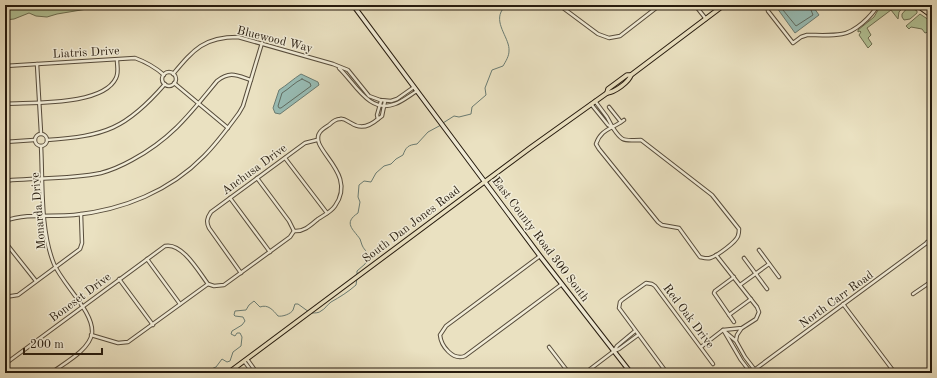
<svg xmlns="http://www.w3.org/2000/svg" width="937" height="378" font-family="'Old Standard TT',serif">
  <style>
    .green { fill: #b2c396; stroke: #6c6f52 }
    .water { fill: #98bdb6; stroke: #6a7c73 }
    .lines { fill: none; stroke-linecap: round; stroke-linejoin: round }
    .shore { stroke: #5f6c62; stroke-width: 1 }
    .stream { stroke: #6a7c73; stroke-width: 1 }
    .street-casing { stroke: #574c3b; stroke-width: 4.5 }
    .secondary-casing { stroke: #261b0e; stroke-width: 5.5 }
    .primary-casing { stroke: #261b0e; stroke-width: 5.5 }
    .street { stroke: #f1ecd7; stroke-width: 2.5 }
    .secondary { stroke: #f1ecd7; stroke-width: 3.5 }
    .primary { stroke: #eae1c1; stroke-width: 3.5 }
    .labels { text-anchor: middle; stroke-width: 3; stroke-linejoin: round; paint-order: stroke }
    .street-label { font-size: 12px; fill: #261b0e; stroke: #f1ecd7 }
  </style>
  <rect width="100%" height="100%" fill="#eae1c1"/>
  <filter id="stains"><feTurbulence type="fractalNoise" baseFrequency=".005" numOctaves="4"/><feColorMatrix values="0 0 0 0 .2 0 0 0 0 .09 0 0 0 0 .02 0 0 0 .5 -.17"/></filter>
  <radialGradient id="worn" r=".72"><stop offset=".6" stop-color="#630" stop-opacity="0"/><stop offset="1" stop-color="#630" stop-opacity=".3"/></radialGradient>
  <g class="green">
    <polygon points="5,5 111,5 57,14 47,17 36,16 29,13 14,19 5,20"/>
    <polygon points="881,5 905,5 899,12 898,19 891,10 867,28 871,35 868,38 872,44 868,48 859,35 861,32 860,31 858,32 858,30 874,17"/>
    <polygon points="909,6 917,11 917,13 910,19 904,20 902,17 902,14"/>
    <polygon points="920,14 932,22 932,35 928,32 925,33 922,29 911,27 909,29 906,26"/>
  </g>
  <g class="water">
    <polygon points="781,5 812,5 819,15 795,33 777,8"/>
    <path d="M301,74L318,82L319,85L280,114L275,113L273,108L279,90C287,85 293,79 301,74Z"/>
  </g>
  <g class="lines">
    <g class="shore">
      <polyline points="783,5 783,10 796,26 813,15 809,5"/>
      <path d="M302,79L310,83L311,86L281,108H279L278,106L282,93C289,89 295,82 302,79Z"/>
    </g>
    <g class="stream">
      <path d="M443,123L454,116L459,117L471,114L472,107L486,95L485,88L492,70L503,66C506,61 509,56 509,51C510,39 495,25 501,12C502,9 506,7 507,5"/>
      <path d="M357,275V271L365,264L368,259C368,250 365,252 362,245C361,243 361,241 360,239C353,229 343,223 358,213L360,202L358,197L359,185L364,181L371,182L376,173L384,166L391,164L396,159L403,155C406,147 408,145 417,144L428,132L441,125"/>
      <path d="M312,313C315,313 319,313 321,311C325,309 327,305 331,302C340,297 348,292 356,285L357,278"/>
      <path d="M209,370L216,367L222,359L227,362L230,361L233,352L241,346L242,337L240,333H237L235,336L231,334L232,331L242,325L245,321L243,317L235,316L234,315L235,311L246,310L249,305L254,301L260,307C268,304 273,310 278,316C282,317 291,314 293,310C294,308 294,306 295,304H298L309,312"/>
    </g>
    <defs>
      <g id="street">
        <polyline points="559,5 598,34 609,38 620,36 660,5"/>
        <polyline points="695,5 706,19"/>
        <path d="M767,5L768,11L793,43L801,37L807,35C818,35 831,36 842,34C855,32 871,17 878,5"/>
        <polyline points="37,64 41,133"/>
        <path d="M5,66L135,58C146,62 155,67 164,75"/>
        <path d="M339,68C355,83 369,114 395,104C403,101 410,95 417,91"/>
        <circle cx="169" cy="79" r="7"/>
        <path d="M173,74C194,49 204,37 238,37L333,64L348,70L369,96L380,100L391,101L397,99L414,87"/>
        <polyline points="174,83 228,128"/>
        <polyline points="381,101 377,115 378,119 382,116 385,101"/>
        <path d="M5,104C32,102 103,106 116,78C119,72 117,66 117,60"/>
        <polyline points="591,104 608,125 613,128 607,117 595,101"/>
        <polyline points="609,107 621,122"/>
        <path d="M613,128C623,143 624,140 641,140L712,195L739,229C739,232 739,233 738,236C736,242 717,256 710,258C707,259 704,258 700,257L679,228L662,225L658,222L599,149L596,144C601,129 612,129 624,120"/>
        <circle cx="41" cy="140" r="6"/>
        <path d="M47,140C105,136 126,129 165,84"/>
        <polyline points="5,142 34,140"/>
        <path d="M41,146C43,183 40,230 54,264C63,285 94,312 92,333C90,350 63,364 51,373"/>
        <polyline points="285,158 327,213"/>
        <polyline points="257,178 289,221 294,231"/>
        <path d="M5,181L12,180C42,178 72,179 101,173C112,170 123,165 132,160C171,139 190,114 217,81C230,71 236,75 251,80"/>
        <polyline points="230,198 270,252"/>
        <path d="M5,221C26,213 52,217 74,215C123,210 170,191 204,156C217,143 228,128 239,113L243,106L262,43"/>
        <path d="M294,231C304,232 311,225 318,219C324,215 331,212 335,206C359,172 307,149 320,132C322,129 326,127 329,125C332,122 336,119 340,119C344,118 347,121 351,123C361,130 370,126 378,119"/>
        <polyline points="5,242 36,281"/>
        <polyline points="927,242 932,249"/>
        <polyline points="759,250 779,277"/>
        <path d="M540,256L446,326L440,335C441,346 453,361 465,356L562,284"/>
        <polyline points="744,258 767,289"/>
        <polyline points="147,259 180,304"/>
        <path d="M241,273L209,228C206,222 207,218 211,212L305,143L317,140"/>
        <polyline points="734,277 715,291 714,293 734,322"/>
        <polyline points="119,279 153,325"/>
        <polyline points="740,285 769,264"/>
        <polyline points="913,294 932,281"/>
        <polyline points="5,297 18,295 80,249 82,243 81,214"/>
        <polyline points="843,304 895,373"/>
        <polyline points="729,315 751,299"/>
        <polyline points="723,330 736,341 745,357 755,370"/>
        <polyline points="724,331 741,360 751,373"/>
        <polyline points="91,335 118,343 128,342 208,284"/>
        <polyline points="736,340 737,335 741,329"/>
        <polyline points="549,347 569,373"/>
        <polyline points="701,347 723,330 742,328 756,319 759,312 757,307 716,255"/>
        <polyline points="614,351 619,349 638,335"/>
        <polyline points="247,359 257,373"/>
        <polyline points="244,361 253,373"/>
        <path d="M5,364L165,246C182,242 199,272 208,284L214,286L224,285L290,237L294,231"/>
        <polyline points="5,368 9,373"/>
        <polyline points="585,373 614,351 617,346 635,331"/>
        <polyline points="667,373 619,308 620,302 622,300 646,283 652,284 655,286 713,364"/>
        <polyline points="750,373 932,239"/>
      </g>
      <polyline id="secondary" points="353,5 540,256 631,373"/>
      <g id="primary">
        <polyline points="917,5 932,16"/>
        <polyline points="607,93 608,89 627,75 631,75 724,5"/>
        <path d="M228,373L530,148L607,93C615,92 629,82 631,75"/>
      </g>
    </defs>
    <use href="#street" class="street-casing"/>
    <use href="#secondary" class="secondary-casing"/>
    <use href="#primary" class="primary-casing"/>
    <use href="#street" class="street"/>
    <use href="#secondary" class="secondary"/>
    <use href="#primary" class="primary"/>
  </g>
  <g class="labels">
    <g class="street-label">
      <text transform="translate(275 39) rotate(14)" y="4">Bluewood Way</text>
      <text transform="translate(86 52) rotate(-3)" y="4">Liatris Drive</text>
      <text transform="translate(254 169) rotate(-36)" y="4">Anchusa Drive</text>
      <text transform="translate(38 211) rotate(-95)" y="4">Monarda Drive</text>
      <text transform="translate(411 224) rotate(-37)" y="4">South Dan Jones Road</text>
      <text transform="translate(541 239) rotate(53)" y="4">East County Road 300 South</text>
      <text transform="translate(80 297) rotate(-37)" y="4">Boneset Drive</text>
      <text transform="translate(836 299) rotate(-36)" y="4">North Carr Road</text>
      <text transform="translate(689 316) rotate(53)" y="4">Red Oak Drive</text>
    </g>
  </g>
  <rect width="937" height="378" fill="none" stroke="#eae1c1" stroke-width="20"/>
  <rect x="6" y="6" width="925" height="366" fill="none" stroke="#261b0e" stroke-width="2"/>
  <rect x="10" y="10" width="917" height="358" fill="none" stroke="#261b0e"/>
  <path d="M24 348v6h78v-6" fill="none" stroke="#261b0e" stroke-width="2"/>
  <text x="30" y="348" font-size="12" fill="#261b0e" stroke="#f1ecd7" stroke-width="3" paint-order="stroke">200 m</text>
  <rect width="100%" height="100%" filter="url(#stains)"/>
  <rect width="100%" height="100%" fill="url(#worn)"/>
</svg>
